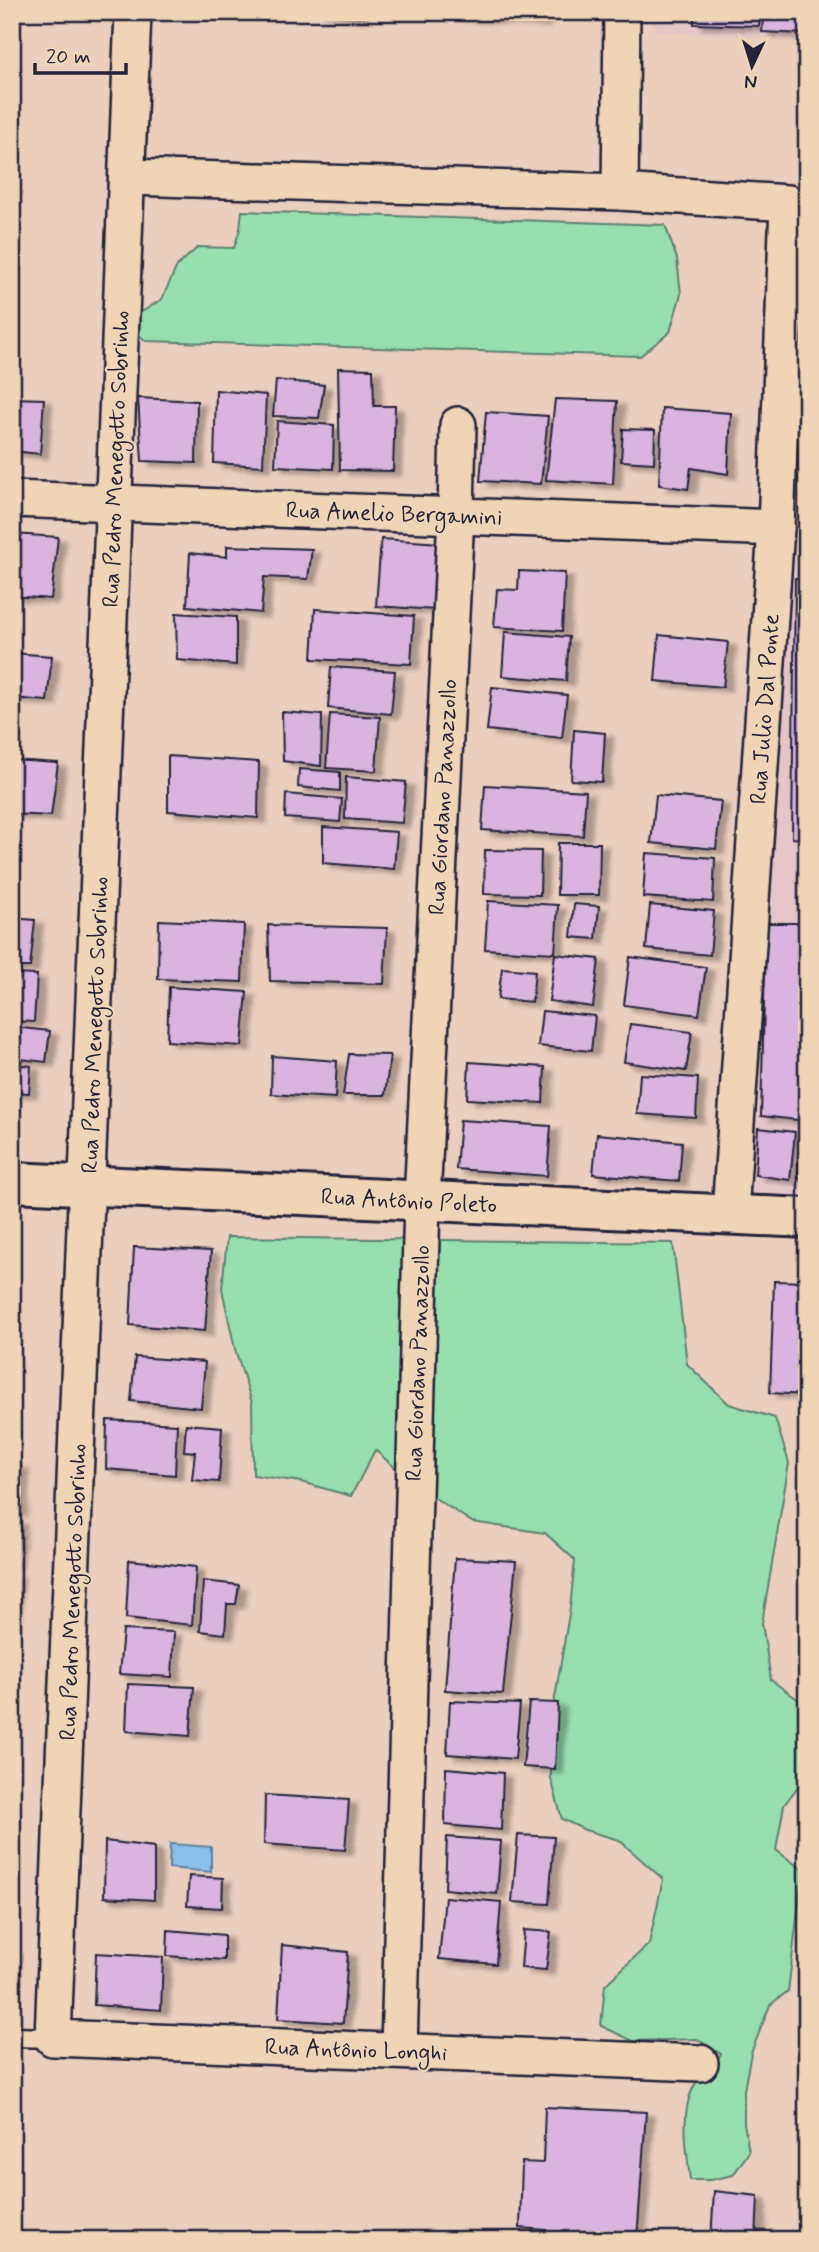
<svg xmlns="http://www.w3.org/2000/svg" width="819" height="2252" font-family="Mynerve,sans-serif">
  <style>
    .built { fill: #e5c6c8 }
    .green { fill: #97dfae; stroke: #5c8074; stroke-width: 2 }
    .water { fill: #8bc1e9; stroke: #6181a3; stroke-width: 2 }
    .building { fill: #d8b4de; stroke: #22223b; stroke-width: 2; filter: url(#shadow) }
    .lines { fill: none; stroke-linecap: round; stroke-linejoin: round }
    .lane-casing { stroke: #22223b; stroke-width: 23 }
    .street-casing { stroke: #22223b; stroke-width: 40 }
    .secondary-casing { stroke: #22223b; stroke-width: 44 }
    .lane { stroke: #efd4b6; stroke-width: 18 }
    .street { stroke: #efd4b6; stroke-width: 35 }
    .secondary { stroke: #efd4b6; stroke-width: 38 }
    .labels { text-anchor: middle; stroke-width: 5; stroke-linejoin: round; paint-order: stroke }
    .street-label { font-size: 23px; fill: #22223b; stroke: #efd4b6 }
  </style>
  <defs>
    <filter id="shadow"><feDropShadow dx="8" dy="4.5" stdDeviation="2" flood-color="#0004"/></filter>
  </defs>
  <rect width="100%" height="100%" fill="#eacebe"/>
  <filter id="ink" filterUnits="userSpaceOnUse"><feTurbulence type="fractalNoise" baseFrequency=".0143" numOctaves="2"/><feDisplacementMap in="SourceGraphic" scale="14" xChannelSelector="R" yChannelSelector="G"/><feConvolveMatrix kernelMatrix="1 2 1 2 8 2 1 2 1" color-interpolation-filters="sRGB"/></filter>
  <g filter="url(#ink)">
    <g class="built">
      <polygon points="656,12 807,12 807,40 655,31"/>
      <polygon points="795,530 807,531 807,1199 746,1193"/>
    </g>
    <g class="green">
      <polygon points="242,211 665,225 677,259 681,294 670,332 640,356 146,341 134,331 134,317 162,299 177,266 198,247 234,248 240,229"/>
      <path d="M227,1237L673,1243L687,1364L729,1404L775,1418L789,1463L762,1623L771,1680L807,1706V1775L784,1805L776,1850L803,1870L788,1991L770,2005L751,2053L744,2090V2123L749,2152L733,2175L711,2180H690C687,2151 680,2115 693,2088C699,2076 713,2065 721,2054L697,2039L633,2041L601,2026L605,1985L649,1944L663,1879L619,1840L585,1830L562,1819L551,1778L550,1728L570,1608L575,1560L545,1533L472,1522L415,1485L375,1450L351,1496L301,1482L253,1475L252,1403L235,1349L222,1289Z"/>
    </g>
    <polygon class="water" points="170,1844 211,1847 211,1872 169,1868"/>
    <g class="building">
      <polygon points="315,12 359,12 359,17"/>
      <polygon points="455,12 542,12 542,22 455,16"/>
      <polygon points="694,12 760,12 759,26 694,24"/>
      <polygon points="764,12 807,12 807,34 762,32"/>
      <polygon points="338,368 373,369 374,406 395,406 393,471 340,470"/>
      <polygon points="276,380 324,385 319,418 273,416"/>
      <polygon points="216,390 266,395 263,466 214,463"/>
      <polygon points="12,398 44,399 40,454 12,451"/>
      <polygon points="138,398 197,401 196,463 142,461"/>
      <polygon points="555,399 617,401 613,484 546,480"/>
      <polygon points="662,408 731,413 728,474 691,468 688,489 659,485"/>
      <polygon points="486,412 548,416 541,484 480,481"/>
      <polygon points="277,421 334,425 333,469 275,466"/>
      <polygon points="623,429 655,430 654,463 621,461"/>
      <polygon points="12,534 58,537 51,599 12,596"/>
      <polygon points="381,539 441,543 436,610 376,606"/>
      <polygon points="227,546 312,549 308,579 264,577 261,613 187,606 190,553 227,557"/>
      <polygon points="519,571 565,573 562,631 494,627 497,589 518,590"/>
      <polygon points="795,578 807,579 807,839 792,838"/>
      <polygon points="315,609 414,616 411,664 312,659"/>
      <polygon points="176,613 236,617 236,665 177,660"/>
      <polygon points="505,632 569,637 566,681 502,676"/>
      <polygon points="659,635 728,642 723,687 655,681"/>
      <polygon points="12,653 52,656 47,701 12,698"/>
      <polygon points="331,667 395,671 391,714 328,708"/>
      <polygon points="492,687 567,695 562,738 487,730"/>
      <polygon points="282,712 322,715 321,766 283,761"/>
      <polygon points="330,714 380,717 376,771 326,768"/>
      <polygon points="574,730 605,733 602,782 571,780"/>
      <polygon points="168,756 259,762 258,818 168,811"/>
      <polygon points="12,760 58,763 51,816 12,814"/>
      <polygon points="299,769 340,772 340,791 298,787"/>
      <polygon points="346,777 406,782 402,823 345,819"/>
      <polygon points="485,785 586,791 583,836 482,830"/>
      <polygon points="286,794 342,799 340,822 285,818"/>
      <polygon points="656,795 721,801 716,849 651,843"/>
      <polygon points="323,827 397,832 394,869 323,863"/>
      <polygon points="558,843 600,843 599,895 557,895"/>
      <polygon points="485,850 541,851 540,895 484,894"/>
      <polygon points="646,853 715,858 713,902 643,897"/>
      <polygon points="488,901 558,905 555,953 485,949"/>
      <polygon points="574,904 599,906 596,939 571,937"/>
      <polygon points="650,905 714,911 710,955 646,949"/>
      <polygon points="12,918 35,920 30,967 12,967"/>
      <polygon points="159,920 244,924 242,982 158,979"/>
      <polygon points="766,923 807,923 807,1121 761,1116"/>
      <polygon points="268,925 387,928 384,984 270,981"/>
      <polygon points="555,954 599,959 593,1007 549,1001"/>
      <polygon points="630,957 706,967 699,1015 624,1005"/>
      <polygon points="502,968 535,971 532,1002 498,999"/>
      <polygon points="12,974 37,975 34,1022 12,1021"/>
      <polygon points="169,987 247,992 242,1046 167,1041"/>
      <polygon points="542,1011 595,1016 591,1051 538,1046"/>
      <polygon points="630,1024 692,1032 686,1071 624,1062"/>
      <polygon points="12,1027 50,1031 46,1062 12,1058"/>
      <polygon points="349,1054 390,1055 385,1095 343,1095"/>
      <polygon points="272,1056 337,1061 335,1098 271,1094"/>
      <polygon points="469,1062 545,1067 543,1103 467,1099"/>
      <polygon points="12,1064 31,1066 29,1093 12,1092"/>
      <polygon points="640,1074 698,1078 696,1118 637,1114"/>
      <polygon points="460,1120 551,1126 547,1176 456,1169"/>
      <polygon points="758,1128 795,1132 790,1180 755,1175"/>
      <polygon points="597,1134 682,1142 679,1181 593,1174"/>
      <polygon points="801,1135 807,1136 807,1179 798,1178"/>
      <polygon points="134,1247 211,1251 205,1331 130,1325"/>
      <polygon points="774,1281 807,1282 807,1395 770,1393"/>
      <polygon points="135,1357 205,1362 201,1408 131,1401"/>
      <polygon points="107,1420 177,1424 175,1475 106,1469"/>
      <polygon points="186,1424 222,1427 219,1482 192,1480 195,1452 184,1451"/>
      <polygon points="12,1464 21,1465 19,1511 12,1511"/>
      <polygon points="12,1520 19,1520 14,1565 12,1565"/>
      <polygon points="455,1558 516,1561 503,1694 445,1690"/>
      <polygon points="129,1560 196,1567 192,1625 126,1618"/>
      <polygon points="12,1573 16,1573 12,1622"/>
      <polygon points="203,1581 239,1585 236,1604 227,1604 225,1634 200,1631"/>
      <polygon points="123,1630 174,1632 172,1677 119,1674"/>
      <polygon points="128,1684 194,1687 190,1736 126,1731"/>
      <polygon points="450,1701 520,1704 515,1759 447,1754"/>
      <polygon points="529,1702 558,1703 555,1769 523,1767"/>
      <polygon points="446,1768 503,1773 501,1830 445,1825"/>
      <polygon points="265,1795 349,1800 345,1850 264,1844"/>
      <polygon points="518,1835 554,1837 549,1904 512,1902"/>
      <polygon points="447,1837 501,1841 497,1894 445,1889"/>
      <polygon points="105,1841 154,1847 154,1900 104,1897"/>
      <polygon points="189,1876 223,1878 222,1908 187,1906"/>
      <polygon points="445,1897 501,1902 496,1964 439,1959"/>
      <polygon points="168,1930 224,1935 224,1960 167,1956"/>
      <polygon points="524,1930 551,1932 546,1970 521,1968"/>
      <polygon points="282,1945 348,1952 343,2023 278,2019"/>
      <polygon points="96,1953 163,1957 161,2010 94,2005"/>
      <polygon points="545,2107 646,2112 637,2240 546,2240 546,2230 520,2228 522,2162 543,2163"/>
      <polygon points="714,2191 758,2196 756,2240 711,2240"/>
    </g>
    <g class="lines">
      <defs>
        <polyline id="lane" points="12,2037 53,2038"/>
        <g id="street">
          <polyline points="133,12 53,2038 700,2063"/>
          <polyline points="128,177 620,192 788,203 776,528 730,1213"/>
          <polyline points="620,192 622,12"/>
          <polyline points="12,499 776,528"/>
          <polyline points="399,2050 422,1201 456,515 458,425"/>
        </g>
        <polyline id="secondary" points="12,1182 807,1218"/>
      </defs>
      <use href="#lane" class="lane-casing"/>
      <use href="#street" class="street-casing"/>
      <use href="#secondary" class="secondary-casing"/>
      <use href="#lane" class="lane"/>
      <use href="#street" class="street"/>
      <use href="#secondary" class="secondary"/>
    </g>
  </g>
  <g class="labels">
    <g class="street-label">
      <text transform="translate(115 459) rotate(-88)" y="8">Rua Pedro Menegotto Sobrinho</text>
      <text transform="translate(394 513) rotate(2)" y="8">Rua Amelio Bergamini</text>
      <text transform="translate(764 709) rotate(-86)" y="8">Rua Julio Dal Ponte</text>
      <text transform="translate(442 797) rotate(-87)" y="8">Rua Giordano Panazzollo</text>
      <text transform="translate(94 1025) rotate(-88)" y="8">Rua Pedro Menegotto Sobrinho</text>
      <text transform="translate(409 1200) rotate(3)" y="8">Rua Antônio Poleto</text>
      <text transform="translate(417 1363) rotate(-88)" y="8">Rua Giordano Panazzollo</text>
      <text transform="translate(72 1592) rotate(-88)" y="8">Rua Pedro Menegotto Sobrinho</text>
      <text transform="translate(356 2049) rotate(2)" y="8">Rua Antônio Longhi</text>
    </g>
  </g>
  <rect width="819" height="2252" fill="none" stroke="#efd4b6" stroke-width="42"/>
  <rect x="21" y="21" width="777" height="2210" fill="none" stroke="#22223b" stroke-width="2.5" filter="url(#ink)"/>
  <g transform="translate(752 66) rotate(184)" stroke="#efd4b6" stroke-width="5" paint-order="stroke">
  <path d="M0-5L12 26L0 18L-12 26Z" fill="#22223b"/>
  <text y="-10" font-size="19" font-weight="bold" text-anchor="middle" fill="#22223b">N</text>
  </g>
  <path d="M35 63v10h91v-10" fill="none" stroke="#22223b" stroke-width="3.5"/>
  <text x="46" y="63" font-size="21" fill="#22223b" stroke="#efd4b6" stroke-width="5" paint-order="stroke">20 m</text>
</svg>
